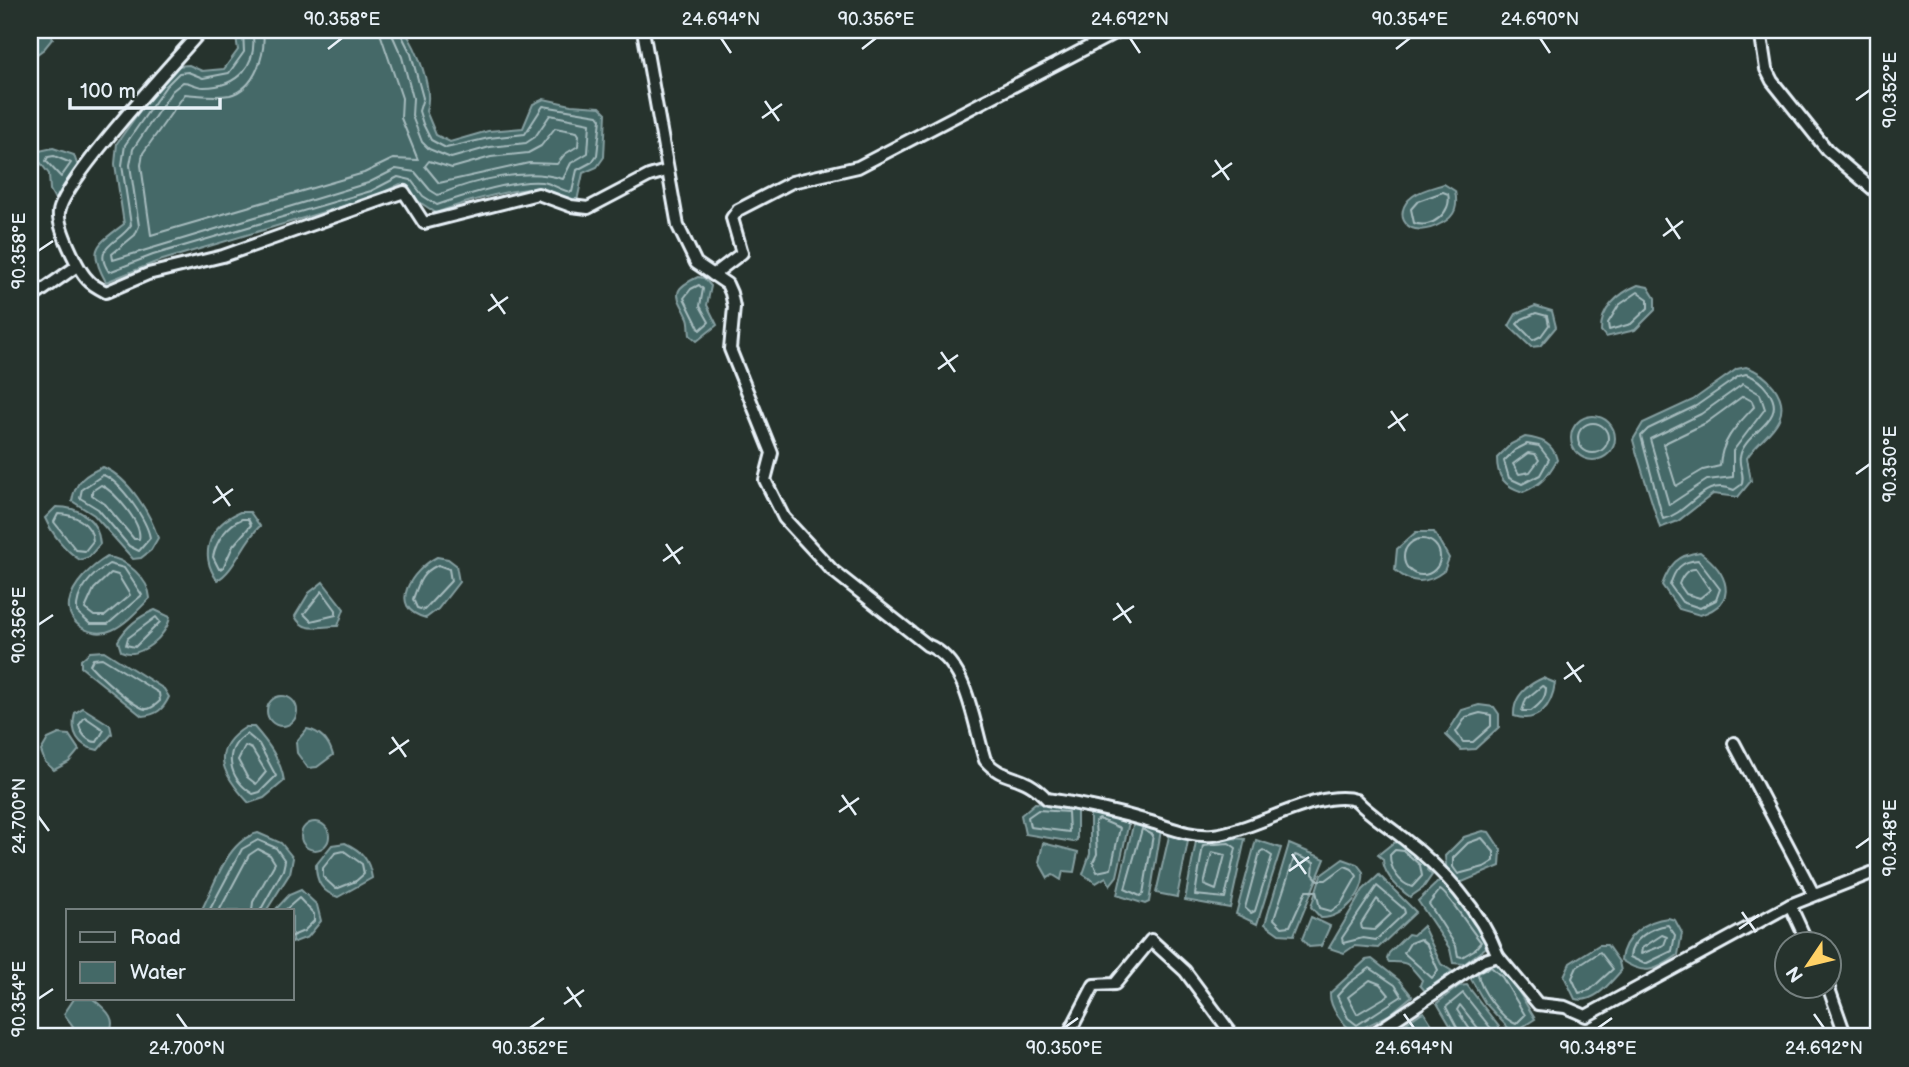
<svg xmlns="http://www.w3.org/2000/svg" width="1909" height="1067" font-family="'Balsamiq Sans',sans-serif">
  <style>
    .water { fill: #446967; stroke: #869fa1; stroke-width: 2 }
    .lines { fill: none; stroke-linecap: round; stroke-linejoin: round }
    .shore { stroke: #a6bbbe; stroke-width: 2 }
    .street-casing { stroke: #e8f1f8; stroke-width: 16 }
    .street { stroke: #26332d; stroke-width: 10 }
    .ticks { fill: none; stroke: #e8f1f8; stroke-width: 2.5 }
    .neatline { fill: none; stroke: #e8f1f8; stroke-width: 2.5 }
    .ticks-label { font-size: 18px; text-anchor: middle; fill: #e8f1f8 }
  </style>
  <rect width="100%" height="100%" fill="#26332d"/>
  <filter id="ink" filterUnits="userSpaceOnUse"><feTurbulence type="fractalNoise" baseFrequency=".0143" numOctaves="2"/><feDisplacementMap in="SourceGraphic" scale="14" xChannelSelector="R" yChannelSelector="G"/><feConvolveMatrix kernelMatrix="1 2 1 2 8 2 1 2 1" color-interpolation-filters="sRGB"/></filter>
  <g filter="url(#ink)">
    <g class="water">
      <polygon points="30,30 47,30 53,38 44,49 30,59"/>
      <path d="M235,30H404C417,48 434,90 426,111L436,135L450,142L488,131L523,128L533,104L544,99L571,105L600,107L606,113L604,157L597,167L583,173L577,201C564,199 554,190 541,189C515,187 461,203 436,213L418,201L407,186L400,184L374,197L156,262L106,282C87,248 97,245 124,224L115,164L117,143L161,81L177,66L189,65L202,71L224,69L238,50Z"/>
      <polygon points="53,148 74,155 78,167 56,201 50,190 49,174 37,158 39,151"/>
      <path d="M1444,184L1455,191C1458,206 1456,216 1442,223C1407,243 1390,213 1413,196C1421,190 1435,187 1444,184Z"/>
      <path d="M698,277L704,278L711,286L707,305L717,325L697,341L690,335C689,330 690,323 688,318C679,297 667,291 698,277Z"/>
      <path d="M1638,285L1648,287L1655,298V310L1635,330L1606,337L1601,331C1600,309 1619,293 1638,285Z"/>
      <polygon points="1535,306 1552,311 1556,327 1540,346 1531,347 1509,326 1516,314"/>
      <path d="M1746,367C1766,373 1789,396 1779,419C1773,433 1755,444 1747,458L1751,481L1738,497L1713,494L1678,521L1660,528L1636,451L1633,440L1643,423L1693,400L1737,369Z"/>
      <circle cx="1593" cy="438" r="22"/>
      <path d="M1525,437C1541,439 1553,443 1557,460C1547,477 1541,485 1523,492C1504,486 1497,477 1497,458L1511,444Z"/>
      <path d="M103,467C129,478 150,513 158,538L151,550L141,558L133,559L94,515L72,501C75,481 86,474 103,467Z"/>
      <path d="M56,507C80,507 98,519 100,544L89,557L80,560C66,551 52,534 45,518Z"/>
      <path d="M240,512H250L260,526C243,542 234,572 217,580C198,553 210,525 240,512Z"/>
      <path d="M1416,532H1434L1449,558L1444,571C1426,585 1411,584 1395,570L1397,549Z"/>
      <path d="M1700,552C1727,572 1741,602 1700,615L1679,609L1662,585C1670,564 1677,555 1700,552Z"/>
      <path d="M107,557C126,558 149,580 150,598C139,609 126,624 112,630C93,639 66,624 69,603C72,584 92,566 107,557Z"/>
      <path d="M437,557L448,559L456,565L459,582L438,609L426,618C386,608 412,570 437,557Z"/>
      <path d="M323,582L344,609L338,626C323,625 304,635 295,616L309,593Z"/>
      <path d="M155,610L170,617C167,636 140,660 121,651L118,641C126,627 140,616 155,610Z"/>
      <path d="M104,651L164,689L169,697C163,710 156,715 142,716L81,667V660L90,652Z"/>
      <path d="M1543,678L1555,683C1552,706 1538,724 1514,716C1513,697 1527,685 1543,678Z"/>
      <circle cx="282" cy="711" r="15"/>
      <polygon points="1479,705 1494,707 1499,714 1499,727 1475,749 1461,750 1446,735 1462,710"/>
      <path d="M83,708L110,725L112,734L98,750C78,747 70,732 75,713Z"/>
      <path d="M246,727H254C268,743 281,760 284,781L264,798L249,803C224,776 207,751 246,727Z"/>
      <path d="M307,729C321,732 329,741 333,755L317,767L308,768L297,753L296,742Z"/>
      <polygon points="59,734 69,735 79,750 69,762 54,770 45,762 41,751 48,739"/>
      <polygon points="1035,803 1077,806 1077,840 1073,842 1025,834 1021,815"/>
      <polygon points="1090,812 1129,822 1117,876 1110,885 1106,877 1096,883 1083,874 1090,854"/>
      <polygon points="1134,821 1161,830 1149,902 1145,904 1117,895"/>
      <circle cx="315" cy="836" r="14"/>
      <path d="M1483,831L1489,832L1501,850L1500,866L1460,883C1447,877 1446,869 1445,856L1464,837Z"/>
      <polygon points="1170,832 1189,836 1177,897 1156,893"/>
      <path d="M258,833L281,843L293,858L290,873L266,911H201C215,885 227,840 258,833Z"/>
      <polygon points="1197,836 1245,839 1230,908 1185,900"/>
      <polygon points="1256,840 1281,848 1257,924 1236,914"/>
      <path d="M1404,841L1429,866L1427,870L1432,875L1423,888L1410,897C1398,888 1383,875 1383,859L1378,855L1393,843Z"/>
      <path d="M345,843C362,851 369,859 372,878L338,897C322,892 316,882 316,865L332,845Z"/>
      <polygon points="1043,843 1078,852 1074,872 1063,871 1061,880 1053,875 1048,878 1039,862"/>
      <polygon points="1289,844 1325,859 1294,935 1279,934 1265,924"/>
      <path d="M1343,859L1357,864L1363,872C1366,893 1342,919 1321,918L1311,907L1321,875Z"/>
      <polygon points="1379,875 1416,912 1378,948 1354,946 1344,953 1329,948 1363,890"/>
      <polygon points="1442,878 1474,924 1489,940 1488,946 1464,964 1453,963 1450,949 1418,901"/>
      <polygon points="301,890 317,905 321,921 308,937 292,943 292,911 274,911 289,895"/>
      <polygon points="1311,917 1330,926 1321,946 1309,947 1302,939"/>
      <path d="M1668,918L1675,920L1682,933L1678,955C1656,971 1644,976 1621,960C1623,937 1646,920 1668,918Z"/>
      <path d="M1423,926L1441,964L1452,971L1425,991L1420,985L1422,980C1409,965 1409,961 1389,962L1387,959L1389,953L1408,934L1413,935Z"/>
      <path d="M1599,945H1607L1619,962L1621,971C1609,984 1594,1004 1575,999L1564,976L1570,963Z"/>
      <path d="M1372,959L1400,981L1412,996L1389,1015L1355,1032C1343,1026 1329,1007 1330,993L1366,960Z"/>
      <polygon points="1494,960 1508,974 1535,1019 1513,1033 1485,1003 1468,974"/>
      <polygon points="1467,985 1499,1027 1500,1037 1457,1037 1437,1003 1459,986"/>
      <path d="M74,999H93C107,1010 120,1021 106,1037H81L64,1014Z"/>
      <polygon points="1424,1012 1440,1037 1386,1037 1421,1013"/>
    </g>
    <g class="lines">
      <g class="shore">
        <path d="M243,30L244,52L229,73L203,78L188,72L179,73L166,86L125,145L122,165L131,225C120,243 91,246 109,272L153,255L371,191L398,177L411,180L423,196L437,205C463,196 514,179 542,182C553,183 562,192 572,192L577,170L592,162L597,155L601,119L598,115L543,106L525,134L489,138L446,148L431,140L423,124L419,111L423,98L411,54L399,30"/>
        <path d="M252,30C259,64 238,87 204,87C196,87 190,82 183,82L172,91L133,149L130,165L139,226L135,235L112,254L113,260L368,183L396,169L415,172L430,190L438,195C474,180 526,167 563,179L571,163L588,153L590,123L550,115L535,137L526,143L490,147L451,158L429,149L422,142L412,116L413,98L402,57L390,30"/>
        <path d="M263,30C266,53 256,88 230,95C214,98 200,95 185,94L143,153L141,165L151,235L364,173L393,159L418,160L401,118L402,98L379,30"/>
        <polygon points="555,128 577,132 579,135 578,146 565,154 557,164 529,163 439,183 425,166 429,161 452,168 491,157 528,153 541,146"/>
        <polygon points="54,156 71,163 61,177 46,161 48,157"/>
        <path d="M1443,192L1448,194C1453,212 1431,230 1414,223L1411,209L1418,201Z"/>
        <polygon points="699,285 703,289 700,306 709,322 700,330 684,298 691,289"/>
        <polygon points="1638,292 1648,299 1648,308 1631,324 1609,330 1608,323 1619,305"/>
        <polygon points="1536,313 1547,316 1549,325 1541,336 1533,340 1517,324 1522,319"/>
        <path d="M1746,374C1755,377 1763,384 1768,391C1790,421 1744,431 1740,457C1738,467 1746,475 1741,485L1734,490C1704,476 1690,513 1663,519L1641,436L1648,429L1696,406L1739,376Z"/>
        <polygon points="1743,384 1760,394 1765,409 1733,451 1733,477 1707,480 1669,505 1650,439 1701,414"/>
        <path d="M1743,396L1752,401L1754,407C1737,425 1721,440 1720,466L1703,470L1676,486L1663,444L1706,423Z"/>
        <circle cx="1593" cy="438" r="15"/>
        <polygon points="1527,444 1539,446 1549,459 1540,475 1522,484 1509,478 1504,461 1515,450"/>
        <polygon points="1528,453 1535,454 1539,460 1530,472 1519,474 1513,464"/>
        <path d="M103,475C120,481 147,520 150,538L139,551L129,546L98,509L80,498L82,489Z"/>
        <path d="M101,485C114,491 143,524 139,539H134L105,504L92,495V491Z"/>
        <path d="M58,514C74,514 92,523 93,541L85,551L76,550L54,522Z"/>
        <path d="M242,519H248L251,525L233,546L223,568L219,569L213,557C216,541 227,525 242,519Z"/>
        <circle cx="1422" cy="557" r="18"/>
        <path d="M1698,560L1720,589L1716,600L1700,608L1682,602L1670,585C1675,569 1681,561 1698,560Z"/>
        <path d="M109,564L124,568L142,595L108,624H90L77,612C75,592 92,574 109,564Z"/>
        <path d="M438,565L449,569L451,581L424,610L417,608L413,599C419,582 421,573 438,565Z"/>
        <path d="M1696,569L1710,590L1700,598L1686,594L1679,584C1682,576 1687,568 1696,569Z"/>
        <polygon points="111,573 118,575 130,595 105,616 94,616 85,609 94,589"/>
        <polygon points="322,591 336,610 336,615 311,621 304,614"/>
        <polygon points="156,617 160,622 135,647 126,645 128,638"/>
        <path d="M102,658L159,693L160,701C155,705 151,710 145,709C131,705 100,676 90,665L93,659Z"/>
        <path d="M1542,686L1546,688C1546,699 1539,705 1531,711H1522L1526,699Z"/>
        <polygon points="1480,713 1491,715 1491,726 1473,742 1463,742 1456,732 1466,717"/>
        <path d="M85,717L104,730L97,742C87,742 81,733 79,725Z"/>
        <path d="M247,734L259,744L276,776L260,792L253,794C229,779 221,750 247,734Z"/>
        <polygon points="245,746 252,749 266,772 256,784 247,777 238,760"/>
        <polygon points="1038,810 1068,812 1069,832 1030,827 1028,817"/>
        <polygon points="1099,819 1120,828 1111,869 1097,872 1093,862 1097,854 1095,822"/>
        <polygon points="1142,829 1153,835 1143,894 1140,896 1125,889"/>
        <polygon points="1482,838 1494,852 1494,861 1484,867 1458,874 1453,867 1453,858 1468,843"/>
        <polygon points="1229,843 1236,848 1225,898 1195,895 1203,845"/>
        <polygon points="1263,850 1272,856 1255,911 1251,913 1245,908 1260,852"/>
        <path d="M1395,850L1404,851L1420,865L1422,876L1412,887C1399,883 1390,869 1390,855Z"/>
        <polygon points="344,851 362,864 364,874 356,881 336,889 323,877 323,868 335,853"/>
        <polygon points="1212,852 1225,855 1216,890 1204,885"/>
        <polygon points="1295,855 1314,862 1313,874 1318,880 1326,880 1345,866 1352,869 1357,876 1341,904 1331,911 1320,908 1316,891 1306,891 1290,926 1282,927 1274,919"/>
        <polygon points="1377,886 1404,909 1405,913 1376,940 1363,938 1343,943 1342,938"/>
        <path d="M1440,890C1447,892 1471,931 1481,942L1474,950L1462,957L1458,956L1456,946L1429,904Z"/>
        <polygon points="1377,899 1391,914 1374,930 1362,929 1361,924"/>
        <polyline points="209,911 242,849 258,840 276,848 285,861 283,870 260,911"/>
        <polyline points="219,911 249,855 258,849 270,855 275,863 253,902 252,911"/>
        <polyline points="284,911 299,898 314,914 314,921 304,931 292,936"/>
        <path d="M1668,925L1675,935L1672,951L1645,964L1630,957C1631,940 1651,927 1668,925Z"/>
        <polygon points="1662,935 1667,937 1664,945 1641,954 1642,948"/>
        <polygon points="1420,939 1427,945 1438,970 1432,978 1404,953 1410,943"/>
        <polygon points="1600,952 1613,969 1590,990 1579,993 1572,978 1577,967"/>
        <path d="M1491,967L1502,977L1525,1015L1516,1024C1502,1019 1479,989 1478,973Z"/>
        <polygon points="1370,968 1395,985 1402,996 1357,1025 1348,1018 1337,996 1349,983"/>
        <polygon points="1370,980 1380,984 1389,995 1357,1014 1348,997"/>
        <polyline points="1462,1037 1446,1007 1463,993 1493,1031 1494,1037"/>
        <polyline points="1471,1037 1469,1028 1457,1010 1460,1005 1485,1037"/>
      </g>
      <defs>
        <g id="street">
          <path d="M202,30C176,59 63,181 59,212C57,226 78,270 88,280C92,285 100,289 106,292L148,274L223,256L404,192L424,223L538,194L571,206L588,208L649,176L666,171"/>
          <path d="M643,30L678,226L696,263L727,284L731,293L734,307L730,349L772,453L765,480L784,518L832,570L927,645C968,661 973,723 985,760C1004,783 1022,771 1047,799C1082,804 1117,812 1151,822C1171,828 1191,837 1213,835C1254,831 1319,788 1356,800C1370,815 1387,825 1403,838C1442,868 1481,910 1498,956"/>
          <polyline points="1760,30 1766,69 1772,81 1827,150 1875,191 1879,198"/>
          <polyline points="713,275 742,253 732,218 738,210 792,182 858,167 1121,30"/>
          <polyline points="30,299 77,266"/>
          <polyline points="1734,743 1814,895"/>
          <polyline points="1790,905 1808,944"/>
          <polyline points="1828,986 1846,1037"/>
          <polyline points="1067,1037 1094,985 1115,984 1151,940 1185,971 1234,1037"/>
          <polyline points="1369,1037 1482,961 1498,956 1538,1004 1565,1007 1586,1016 1790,905 1879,870"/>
        </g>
      </defs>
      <use href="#street" class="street-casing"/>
      <use href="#street" class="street"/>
    </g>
  </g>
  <path class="ticks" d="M721,38L731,53M1130,38L1140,53M1540,38L1550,53M328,49L342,38M862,49L876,38M1396,49L1410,38M1856,100L1870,90M765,101L779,121M762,118L782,104M1215,160L1229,180M1212,177L1232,163M1666,218L1680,239M1663,236L1683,221M38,251L53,241M491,294L505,314M488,311L508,297M941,352L955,372M938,369L958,355M1391,411L1405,431M1388,428L1408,414M1856,474L1870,464M216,486L230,506M213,503L233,489M666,544L680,564M663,561L683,547M1117,603L1131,623M1113,620L1134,606M38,625L53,615M1567,662L1581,682M1564,679L1584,665M392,737L406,757M389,754L409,740M842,795L856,815M839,812L859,798M38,816L49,831M1856,848L1870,838M1292,854L1306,874M1289,871L1309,857M1742,912L1756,932M1739,929L1759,915M567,987L581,1007M38,999L53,989M564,1004L584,990M177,1014L187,1028M1404,1014L1414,1028M1814,1014L1824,1028M530,1028L544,1018M1064,1028L1078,1018M1598,1028L1612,1018"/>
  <rect width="1909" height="1067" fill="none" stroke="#26332d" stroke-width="77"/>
  <rect x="66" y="909" width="228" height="91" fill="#26332d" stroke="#747f7e" stroke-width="2"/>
  <rect x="80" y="932" width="35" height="10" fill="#26332d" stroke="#747f7e" stroke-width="2"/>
  <text x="130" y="944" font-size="21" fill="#e8f1f8">Road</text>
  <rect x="80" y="962" width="35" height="21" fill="#446967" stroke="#747f7e" stroke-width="2"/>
  <text x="130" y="979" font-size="21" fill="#e8f1f8">Water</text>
  <g transform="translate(1808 965) rotate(235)"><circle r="33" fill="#26332d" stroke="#747f7e" stroke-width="2"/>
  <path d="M0-5L12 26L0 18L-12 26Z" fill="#ffd166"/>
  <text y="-10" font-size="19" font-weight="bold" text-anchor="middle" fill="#e8f1f8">N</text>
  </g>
  <path d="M70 98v10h150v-10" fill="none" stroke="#e8f1f8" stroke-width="3.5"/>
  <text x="80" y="98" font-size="21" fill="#e8f1f8" stroke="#26332d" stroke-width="5" paint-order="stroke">100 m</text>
  <rect x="38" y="38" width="1832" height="990" class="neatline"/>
  <g class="ticks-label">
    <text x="342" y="25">90.358°E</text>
    <text x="721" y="25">24.694°N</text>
    <text x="876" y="25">90.356°E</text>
    <text x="1130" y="25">24.692°N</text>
    <text x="1410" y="25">90.354°E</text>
    <text x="1540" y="25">24.690°N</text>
    <text transform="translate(1890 90) rotate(-90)" y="6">90.352°E</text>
    <text transform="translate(19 251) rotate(-90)" y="6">90.358°E</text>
    <text transform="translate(1890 464) rotate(-90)" y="6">90.350°E</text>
    <text transform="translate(19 625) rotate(-90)" y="6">90.356°E</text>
    <text transform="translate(19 816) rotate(-90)" y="6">24.700°N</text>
    <text transform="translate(1890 838) rotate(-90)" y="6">90.348°E</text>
    <text transform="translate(19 999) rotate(-90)" y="6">90.354°E</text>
    <text x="187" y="1054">24.700°N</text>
    <text x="530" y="1054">90.352°E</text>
    <text x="1064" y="1054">90.350°E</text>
    <text x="1414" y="1054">24.694°N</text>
    <text x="1598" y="1054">90.348°E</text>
    <text x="1824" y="1054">24.692°N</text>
  </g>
</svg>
